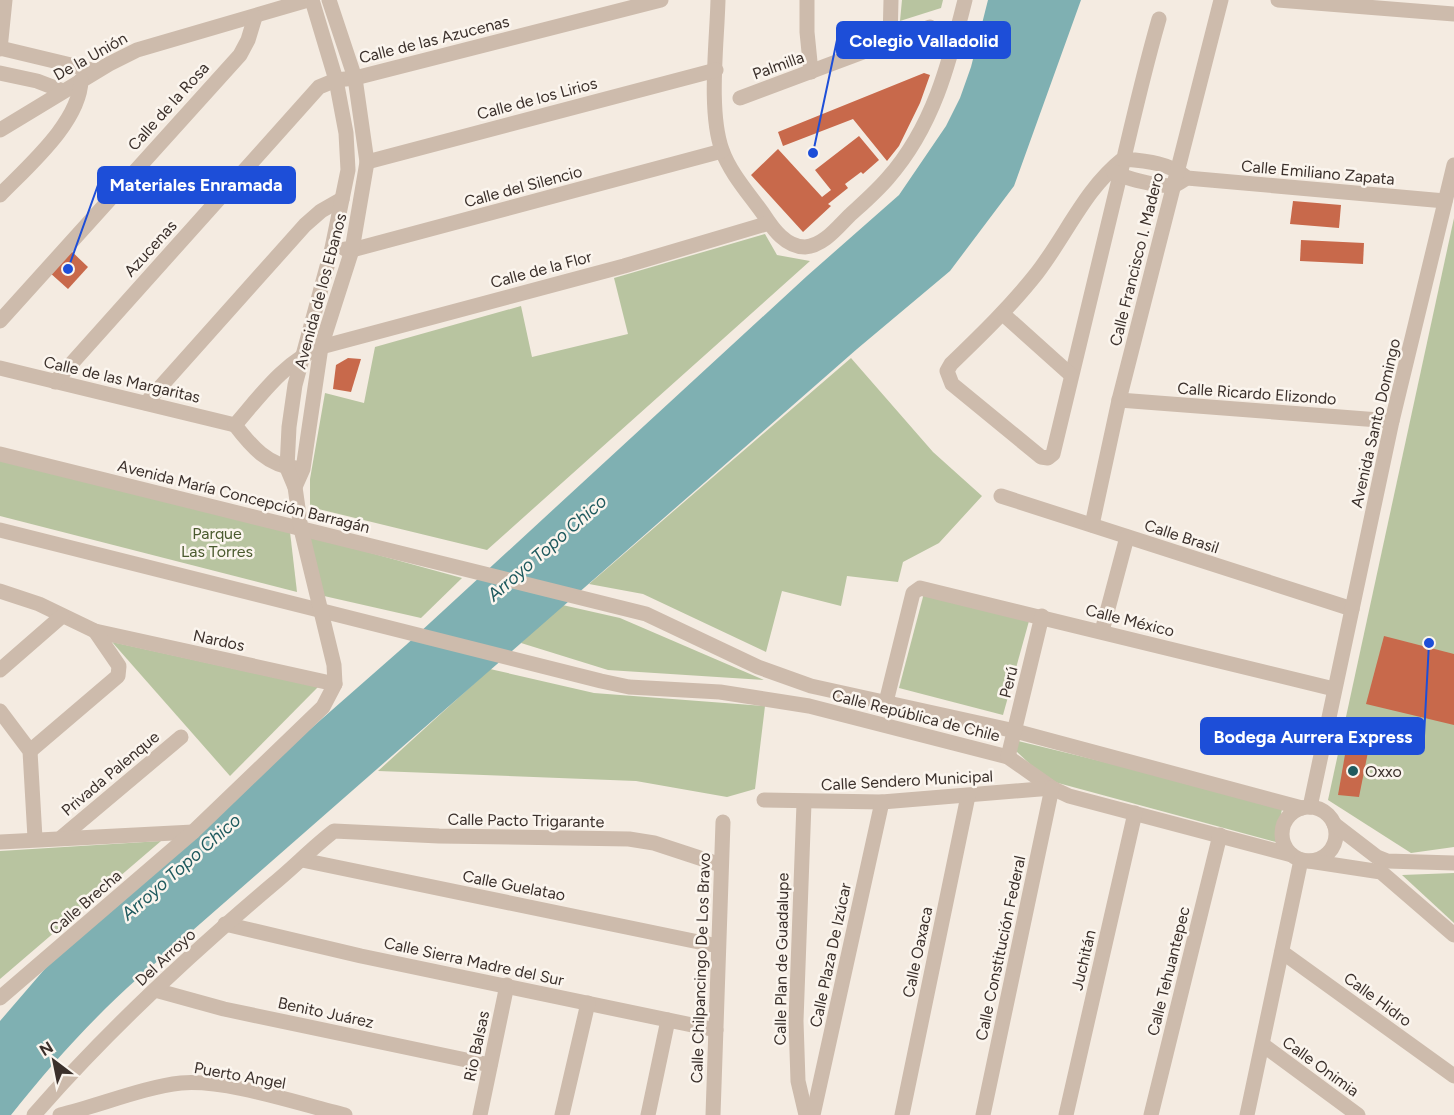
<svg xmlns="http://www.w3.org/2000/svg" width="1454" height="1115" font-family="Figtree,sans-serif">
  <style>
    .green { fill: #b8c4a0 }
    .water { fill: #7fb0b2 }
    .building { fill: #c8694b }
    .lines { fill: none; stroke-linecap: round; stroke-linejoin: round }
    .minor { stroke: #cdbbac; stroke-width: 15 }
    .poi-dot { fill: #1f5a5e; stroke: #fbf5ee; stroke-width: 2 }
    .labels { text-anchor: middle; stroke-width: 5; stroke-linejoin: round; paint-order: stroke }
    .street-label { font-size: 16px; fill: #3b302b; stroke: #fbf5ee }
    .park-label { font-size: 16px; fill: #4a5a2e; stroke: #fbf5ee }
    .poi-label { font-size: 16px; fill: #3b302b; stroke: #fbf5ee; text-anchor: start }
    .water-label { font-size: 18px; font-style: italic; fill: #1f5a5e; stroke: #fbf5ee }
    .leader { fill: none; stroke: #1d4ed8; stroke-width: 2 }
    .callout-dot { fill: #1d4ed8; stroke: #fbf5ee; stroke-width: 2 }
    .callout { fill: #1d4ed8; stroke: #1d4ed8; stroke-width: 2 }
    .callout-label { font-size: 18px; text-anchor: middle; font-weight: bold; fill: #fff }
  </style>
  <rect width="100%" height="100%" fill="#f4ebe1"/>
  <g class="green">
    <polygon points="902,0 943,0 941,8 900,21"/>
    <polygon points="1454,218 1454,847 1411,853 1328,800"/>
    <polygon points="765,234 777,255 810,261 487,550 310,507 310,479 325,393 364,403 375,347 521,306 532,357 628,334 614,278"/>
    <polygon points="851,358 933,452 982,496 939,543 903,562 898,582 847,576 841,606 782,591 766,652 643,594 589,584"/>
    <polygon points="0,458 290,532 297,592 0,516"/>
    <polygon points="309,536 462,578 421,618 324,596"/>
    <polygon points="924,593 1029,621 1003,715 899,688"/>
    <polygon points="558,604 620,618 764,680 608,670 521,643"/>
    <polygon points="112,642 318,687 230,776"/>
    <polygon points="490,669 594,693 765,706 755,789 727,797 636,781 378,771"/>
    <polygon points="1018,741 1170,778 1282,809 1276,842 1047,780 1015,750"/>
    <polygon points="161,841 0,979 0,851"/>
    <polygon points="1454,873 1454,923 1402,875"/>
  </g>
  <path class="water" d="M988,0H1081L1014,186L950,271L857,349L137,979C90,1021 50,1066 11,1115H0V1021L68,942L406,645L807,276L899,195L946,126L960,98L971,67Z"/>
  <g class="building">
    <polygon points="924,73 930,75 920,103 899,146 887,161 853,119 783,146 778,132"/>
    <polygon points="859,136 879,160 863,174 861,172 845,184 848,188 828,204 831,206 803,232 751,175 778,149 822,197 831,190 815,170"/>
    <polygon points="1293,201 1341,205 1339,228 1290,224"/>
    <polygon points="1301,240 1364,243 1363,264 1300,261"/>
    <polygon points="68,248 88,267 68,289 49,272"/>
    <polygon points="348,358 361,359 351,392 333,389 336,365"/>
    <polygon points="1384,636 1454,654 1454,725 1366,704"/>
    <polygon points="1347,743 1369,747 1359,797 1338,795"/>
  </g>
  <g class="lines">
    <g class="minor">
      <path d="M718,0C717,42 708,111 722,150C730,173 750,195 764,215C773,229 786,247 805,247C823,246 837,228 849,216C862,204 876,192 888,178C933,127 949,64 965,0"/>
      <polyline points="807,0 807,32 811,72"/>
      <polyline points="1278,0 1454,14"/>
      <path d="M1159,19C1144,71 1132,123 1120,175L1053,454L1048,458L1041,457L952,384L947,371L951,364C981,335 1011,306 1037,273C1067,234 1085,189 1123,159C1146,161 1171,163 1187,178"/>
      <polyline points="890,41 891,0"/>
      <polyline points="0,48 96,71"/>
      <polyline points="0,49 5,0"/>
      <polyline points="0,73 37,81 63,91"/>
      <polyline points="740,98 930,27"/>
      <polyline points="0,130 109,64 137,50 308,0"/>
      <polyline points="367,162 716,70"/>
      <path d="M1113,171C1122,178 1163,188 1174,185C1179,184 1183,180 1187,178L1445,201"/>
      <path d="M0,195C28,166 80,122 81,80"/>
      <polyline points="345,249 352,250 722,151"/>
      <polyline points="1003,314 1071,375"/>
      <polyline points="0,321 240,55 248,40 255,17"/>
      <polyline points="0,368 235,425"/>
      <polyline points="55,382 319,87 336,80 355,78 661,0"/>
      <polyline points="1119,400 1392,421"/>
      <polyline points="146,403 305,225 321,211 342,199"/>
      <path d="M235,425C260,396 285,361 321,347L624,266L769,223"/>
      <path d="M235,425C251,446 268,466 296,468"/>
      <polyline points="0,454 646,614 758,667 811,686 1015,731 1302,808"/>
      <polyline points="295,487 303,469 321,347 352,250 367,162 355,78 329,0"/>
      <polyline points="1001,496 1352,609"/>
      <polyline points="1092,525 1119,400 1221,0"/>
      <polyline points="0,530 601,681 629,687 720,692 809,706 1008,757 1052,788 1069,796 1292,855"/>
      <polyline points="0,591 39,604 95,631 335,684"/>
      <polyline points="1102,631 1127,537"/>
      <polyline points="0,670 62,616"/>
      <polyline points="886,702 913,593 920,588 1334,689"/>
      <polyline points="0,711 30,751 35,838"/>
      <polyline points="30,751 118,676 119,666 95,631"/>
      <polyline points="1008,757 1042,616"/>
      <polyline points="764,800 882,802 1052,788"/>
      <polyline points="804,803 796,1021 798,1081 806,1115"/>
      <polyline points="1310,807 1392,421 1454,165"/>
      <circle cx="1309" cy="834" r="27"/>
      <polyline points="1334,824 1377,857 1387,861 1454,863"/>
      <polyline points="62,837 181,737"/>
      <polyline points="0,842 193,832"/>
      <polyline points="302,860 718,946"/>
      <polyline points="1309,861 1381,872 1454,935"/>
      <polyline points="225,924 361,956 716,1030"/>
      <polyline points="1282,952 1454,1076"/>
      <polyline points="155,990 224,1009 490,1065"/>
      <polyline points="0,998 193,832 323,707 335,684 334,665 301,529 295,487 287,468 289,427 295,385 332,248 348,170 346,133 336,80 312,0"/>
      <polyline points="1263,1045 1358,1115"/>
      <path d="M34,1115C106,1032 188,956 272,885C293,868 313,847 334,831L439,836L629,839L654,843L721,865"/>
      <path d="M60,1115C98,1106 144,1087 181,1083C227,1079 299,1104 345,1115"/>
      <polyline points="480,1115 507,985"/>
      <polyline points="562,1115 588,1003"/>
      <polyline points="648,1115 668,1020"/>
      <polyline points="713,1115 723,822"/>
      <polyline points="813,1115 882,802"/>
      <polyline points="902,1115 968,796"/>
      <polyline points="983,1115 1052,788"/>
      <polyline points="1066,1115 1135,813"/>
      <polyline points="1151,1115 1220,835"/>
      <polyline points="1247,1115 1301,860"/>
    </g>
  </g>
  <circle class="poi-dot" cx="1353" cy="771" r="6"/>
  <g class="labels">
    <g class="street-label">
      <text transform="translate(434 39) rotate(-14)" y="6">Calle de las Azucenas</text>
      <text transform="translate(90 56) rotate(-29)" y="6">De la Unión</text>
      <text transform="translate(778 65) rotate(-20)" y="6">Palmilla</text>
      <text transform="translate(537 98) rotate(-15)" y="6">Calle de los Lirios</text>
      <text transform="translate(168 106) rotate(-48)" y="6">Calle de la Rosa</text>
      <text transform="translate(1318 172) rotate(5)" y="6">Calle Emiliano Zapata</text>
      <text transform="translate(523 186) rotate(-15)" y="6">Calle del Silencio</text>
      <text transform="translate(150 248) rotate(-48)" y="6">Azucenas</text>
      <text transform="translate(1136 259) rotate(-76)" y="6">Calle Francisco I. Madero</text>
      <text transform="translate(541 269) rotate(-15)" y="6">Calle de la Flor</text>
      <text transform="translate(320 291) rotate(-75)" y="6">Avenida de los Ebanos</text>
      <text transform="translate(122 379) rotate(13)" y="6">Calle de las Margaritas</text>
      <text transform="translate(1257 393) rotate(4)" y="6">Calle Ricardo Elizondo</text>
      <text transform="translate(1375 423) rotate(-77)" y="6">Avenida Santo Domingo</text>
      <text transform="translate(244 496) rotate(14)" y="6">Avenida María Concepción Barragán</text>
      <text transform="translate(1182 536) rotate(18)" y="6">Calle Brasil</text>
      <text transform="translate(1130 620) rotate(14)" y="6">Calle México</text>
      <text transform="translate(219 640) rotate(12)" y="6">Nardos</text>
      <text transform="translate(1008 682) rotate(-76)" y="6">Perú</text>
      <text transform="translate(916 715) rotate(14)" y="6">Calle República de Chile</text>
      <text transform="translate(110 773) rotate(-40)" y="6">Privada Palenque</text>
      <text transform="translate(907 780) rotate(-3)" y="6">Calle Sendero Municipal</text>
      <text transform="translate(526 820) rotate(1)" y="6">Calle Pacto Trigarante</text>
      <text transform="translate(514 885) rotate(11)" y="6">Calle Guelatao</text>
      <text transform="translate(85 902) rotate(-41)" y="6">Calle Brecha</text>
      <text transform="translate(1000 948) rotate(-78)" y="6">Calle Constitución Federal</text>
      <text transform="translate(917 952) rotate(-78)" y="6">Calle Oaxaca</text>
      <text transform="translate(830 955) rotate(-78)" y="6">Calle Plaza De Izúcar</text>
      <text transform="translate(165 957) rotate(-43)" y="6">Del Arroyo</text>
      <text transform="translate(781 959) rotate(-89)" y="6">Calle Plan de Guadalupe</text>
      <text transform="translate(1083 960) rotate(-77)" y="6">Juchitán</text>
      <text transform="translate(474 961) rotate(12)" y="6">Calle Sierra Madre del Sur</text>
      <text transform="translate(700 968) rotate(-88)" y="6">Calle Chilpancingo De Los Bravo</text>
      <text transform="translate(1168 971) rotate(-76)" y="6">Calle Tehuantepec</text>
      <text transform="translate(1378 999) rotate(36)" y="6">Calle Hidro</text>
      <text transform="translate(326 1012) rotate(12)" y="6">Benito Juárez</text>
      <text transform="translate(476 1046) rotate(-78)" y="6">Rio Balsas</text>
      <text transform="translate(1321 1066) rotate(36)" y="6">Calle Onimia</text>
      <text transform="translate(240 1075) rotate(10)" y="6">Puerto Angel</text>
    </g>
    <g class="park-label">
      <text x="217" y="539">Parque<tspan x="217" dy="18">Las Torres</tspan></text>
    </g>
    <g class="poi-label">
      <text x="1365" y="777">Oxxo</text>
    </g>
    <g class="water-label">
      <text transform="translate(547 548) rotate(-41)" y="6">Arroyo Topo Chico</text>
      <text transform="translate(181 867) rotate(-41)" y="6">Arroyo Topo Chico</text>
    </g>
  </g>
  <path class="leader" d="M813 153L837 40M68 269L98 185M1429 643L1424 736"/>
  <g class="callout-dot">
    <circle cx="813" cy="153" r="6"/>
    <circle cx="68" cy="269" r="6"/>
    <circle cx="1429" cy="643" r="6"/>
  </g>
  <g class="callout">
    <rect x="837" y="22" width="173" height="36" rx="6"/>
    <rect x="98" y="167" width="197" height="36" rx="6"/>
    <rect x="1201" y="718" width="223" height="36" rx="6"/>
  </g>
  <g class="callout-label">
    <text x="924" y="47">Colegio Valladolid</text>
    <text x="196" y="191">Materiales Enramada</text>
    <text x="1313" y="743">Bodega Aurrera Express</text>
  </g>
  <g transform="translate(54 1061) rotate(328)" stroke="#fbf5ee" stroke-width="4.5" paint-order="stroke">
  <path d="M0-4.5L10 22L0 15L-10 22Z" fill="#3b302b"/>
  <text y="-9" font-size="16" font-weight="bold" text-anchor="middle" fill="#3b302b">N</text>
  </g>
</svg>
